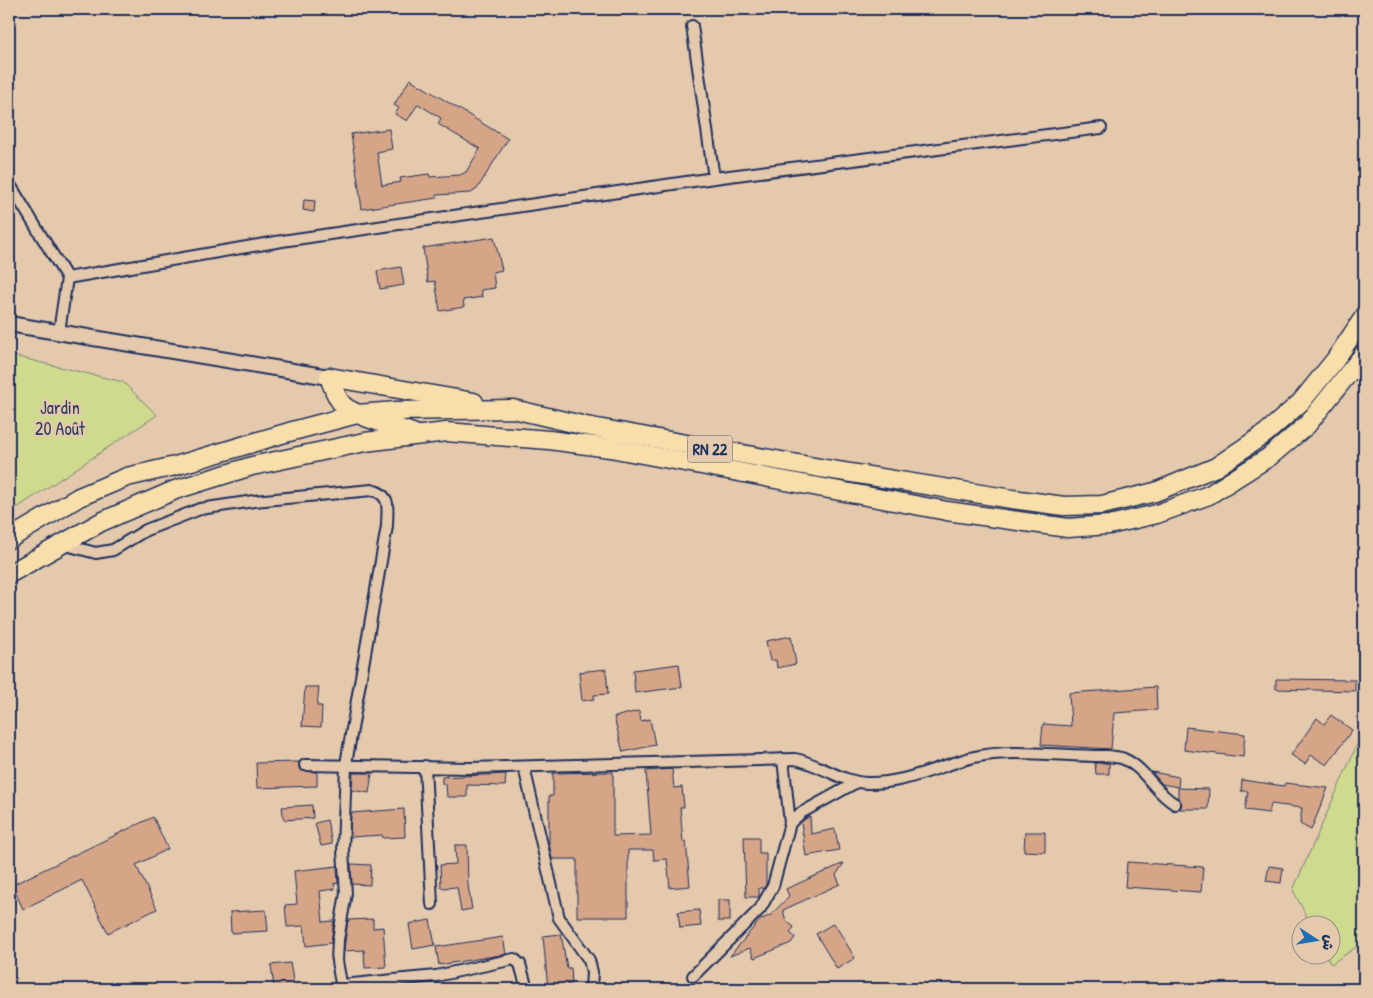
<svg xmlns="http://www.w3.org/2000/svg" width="1373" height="998" font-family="'Patrick Hand','Playpen Sans Arabic',sans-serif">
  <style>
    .green { fill: #cfda8e; stroke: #758476 }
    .building { fill: #d6a588; stroke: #1b2f5e }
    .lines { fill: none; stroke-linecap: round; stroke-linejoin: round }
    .street-casing { stroke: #1b2f5e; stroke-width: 14 }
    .secondary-casing { stroke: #1b2f5e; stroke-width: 18 }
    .highway-casing { stroke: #1b2f5e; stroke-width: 21 }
    .street { stroke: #e5c9ac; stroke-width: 10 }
    .secondary { stroke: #e5c9ac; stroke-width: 14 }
    .highway { stroke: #f8deab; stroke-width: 18 }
    .labels { text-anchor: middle; stroke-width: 4.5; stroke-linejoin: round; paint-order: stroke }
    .shield { fill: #e5c9ac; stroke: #585d75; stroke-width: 1 }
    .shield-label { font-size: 16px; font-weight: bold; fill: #1b2f5e }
    .park-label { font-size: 18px; fill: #2d4063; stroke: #e5c9ac }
  </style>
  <rect width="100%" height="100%" fill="#e5c9ac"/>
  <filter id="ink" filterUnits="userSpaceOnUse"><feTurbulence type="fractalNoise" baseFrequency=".02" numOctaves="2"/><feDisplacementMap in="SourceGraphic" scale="10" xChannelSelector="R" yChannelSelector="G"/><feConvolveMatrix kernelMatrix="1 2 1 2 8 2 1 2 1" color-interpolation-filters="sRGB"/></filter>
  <g filter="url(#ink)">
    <g class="green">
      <polygon points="9,355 123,382 157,415 9,513"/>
      <polygon points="1364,729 1364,942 1331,964 1326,956 1330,956 1330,926 1311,925 1293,890"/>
    </g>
    <g class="building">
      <polygon points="410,79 508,139 477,189 471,193 436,195 437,198 362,209 351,134 389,129 392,149 377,152 382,185 401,182 400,178 429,174 430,177 460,175 466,172 480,149 438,124 441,118 418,104 407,121 395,114 399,108 394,105"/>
      <polygon points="304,200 315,201 314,212 303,210"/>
      <polygon points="494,237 502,270 493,272 495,288 481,290 482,297 463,300 464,307 440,311 435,281 428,282 423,248"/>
      <polygon points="401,267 404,285 380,289 377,271"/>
      <polygon points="791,636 796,664 777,668 776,660 770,661 766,641"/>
      <polygon points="679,664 682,687 635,693 633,670"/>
      <polygon points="606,669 608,694 594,695 594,699 582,701 579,672"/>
      <polygon points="1276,679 1355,680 1355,691 1276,689"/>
      <polygon points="305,687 319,687 317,706 322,706 321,727 302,726"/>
      <polygon points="1156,687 1157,710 1114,713 1111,749 1041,745 1043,724 1071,726 1069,693"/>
      <polygon points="639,711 641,721 650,719 655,745 623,752 614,717"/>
      <polygon points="1331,715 1352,730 1327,765 1311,755 1305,764 1291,755 1317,718 1324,724"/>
      <polygon points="1186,727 1245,734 1243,757 1184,750"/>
      <polygon points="299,762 299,768 302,771 317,772 317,786 257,788 256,763"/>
      <polygon points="1095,763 1109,763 1109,774 1096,774"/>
      <polygon points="672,769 674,788 682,787 684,807 680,807 683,842 686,841 690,886 670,888 667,859 654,860 653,850 628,850 628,917 577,917 577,859 552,859 549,843 549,796 553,796 553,773 613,772 613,836 651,835 646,771"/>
      <polygon points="1152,772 1179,777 1178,787 1162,784"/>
      <polygon points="353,773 372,773 369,793 352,790"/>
      <polygon points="506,774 505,786 467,785 467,797 447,797 446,784 442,784 442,777"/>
      <polygon points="1242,780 1284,786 1285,783 1328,788 1311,830 1300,824 1302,808 1271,804 1269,813 1245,810 1248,791 1241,791"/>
      <polygon points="1178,788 1209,789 1208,809 1180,809 1182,804 1178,798"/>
      <polygon points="312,805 313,818 284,820 282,807"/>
      <polygon points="404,809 405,837 383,838 382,835 350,837 351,813"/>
      <polygon points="810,816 811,834 835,829 839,850 806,856 801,822"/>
      <polygon points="153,817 168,849 136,865 157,909 108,933 82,880 23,909 12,885"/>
      <polygon points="327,820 332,844 321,846 315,823"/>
      <polygon points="1025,832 1045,832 1045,852 1024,851"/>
      <polygon points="744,837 759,837 759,853 766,853 766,885 764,888 759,888 759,897 746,897"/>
      <polygon points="455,845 467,845 468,885 472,909 461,911 457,887 441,888 440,865 456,864"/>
      <polygon points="1127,862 1203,867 1201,892 1125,887"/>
      <polygon points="844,863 836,875 840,884 783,910 786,921 794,927 790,933 795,937 791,943 754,958 750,948 730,956 760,920 771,915 789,896 786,889"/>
      <polygon points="351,864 371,865 370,885 352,884"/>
      <polygon points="337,866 338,884 334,883 335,889 320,891 323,922 334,921 331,943 306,946 304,926 287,927 285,905 297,904 294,871"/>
      <polygon points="1269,866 1283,868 1281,883 1266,881"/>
      <rect x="718" y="900" width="12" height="21"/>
      <polygon points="266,910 268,931 231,933 230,912"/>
      <polygon points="699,910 701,926 680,928 678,912"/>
      <polygon points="373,919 373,928 383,927 386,967 365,968 364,950 344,951 345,941 348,920"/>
      <polygon points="430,920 435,945 413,949 409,924"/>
      <polygon points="834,923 855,958 837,969 816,934"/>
      <polygon points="561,934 567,968 571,968 572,984 567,984 568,989 548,989 543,936"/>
      <polygon points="503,937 506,954 439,965 436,947"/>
      <polygon points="290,963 294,986 274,988 271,965"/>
    </g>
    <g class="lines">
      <defs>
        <g id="street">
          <polyline points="692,26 714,178"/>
          <polyline points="9,183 67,278 59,332"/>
          <polyline points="67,278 282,241 714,178 1101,128"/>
          <path d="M62,544L96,553L113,550L146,530L200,509L254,501L372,490C392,495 387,509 387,526L346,764L343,851L346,893L338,940L337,961L342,989"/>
          <path d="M305,765L469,768L795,759C820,764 841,782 867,783C906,784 938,766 974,757C1013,748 1067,757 1108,756C1113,757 1119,757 1124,759C1145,768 1155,793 1175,804"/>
          <polyline points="425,766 432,904"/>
          <polyline points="524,767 559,918 589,960 592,972 591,989"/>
          <polyline points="790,823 801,813 857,782"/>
          <polyline points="693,976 760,909 773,886 790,823 783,759"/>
          <polyline points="342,985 436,976 514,959 520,964 527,989"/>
        </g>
        <polyline id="secondary" points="9,324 329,377"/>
        <g id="highway">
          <polyline points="329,377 474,402"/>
          <path d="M329,377C333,387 336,398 343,405C355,417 399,427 417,435"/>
          <polyline points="9,539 79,497 127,477 175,466 289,432 357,414 397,411 513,409 586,426 820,468 1012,499 1064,506 1102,505 1155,492 1216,467 1266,433 1301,402 1335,360 1364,317"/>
          <polyline points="9,574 101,522 175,490 252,466 365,442 446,432 549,440 610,448 947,511 1068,528 1109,525 1157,514 1209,495 1269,457 1307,425 1364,354"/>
        </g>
      </defs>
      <use href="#street" class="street-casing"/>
      <use href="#secondary" class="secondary-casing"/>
      <use href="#highway" class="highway-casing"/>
      <use href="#street" class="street"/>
      <use href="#secondary" class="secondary"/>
      <use href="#highway" class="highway"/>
    </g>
  </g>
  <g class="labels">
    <rect class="shield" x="687.5" y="435.5" width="45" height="27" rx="4"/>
    <g class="shield-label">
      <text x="710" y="455">RN 22</text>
    </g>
    <g class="park-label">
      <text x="60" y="414">Jardin<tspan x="60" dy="21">20 Août</tspan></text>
    </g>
  </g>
  <rect width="1373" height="998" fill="none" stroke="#e5c9ac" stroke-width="30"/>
  <rect x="15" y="15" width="1343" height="968" fill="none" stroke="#1b2f5e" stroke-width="2" filter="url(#ink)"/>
  <g transform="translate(1316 940) rotate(102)"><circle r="24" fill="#e5c9ac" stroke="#948b8d"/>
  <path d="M0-4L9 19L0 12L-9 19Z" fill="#1f6fb2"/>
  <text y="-8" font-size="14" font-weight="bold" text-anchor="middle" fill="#1b2f5e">ش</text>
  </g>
</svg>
